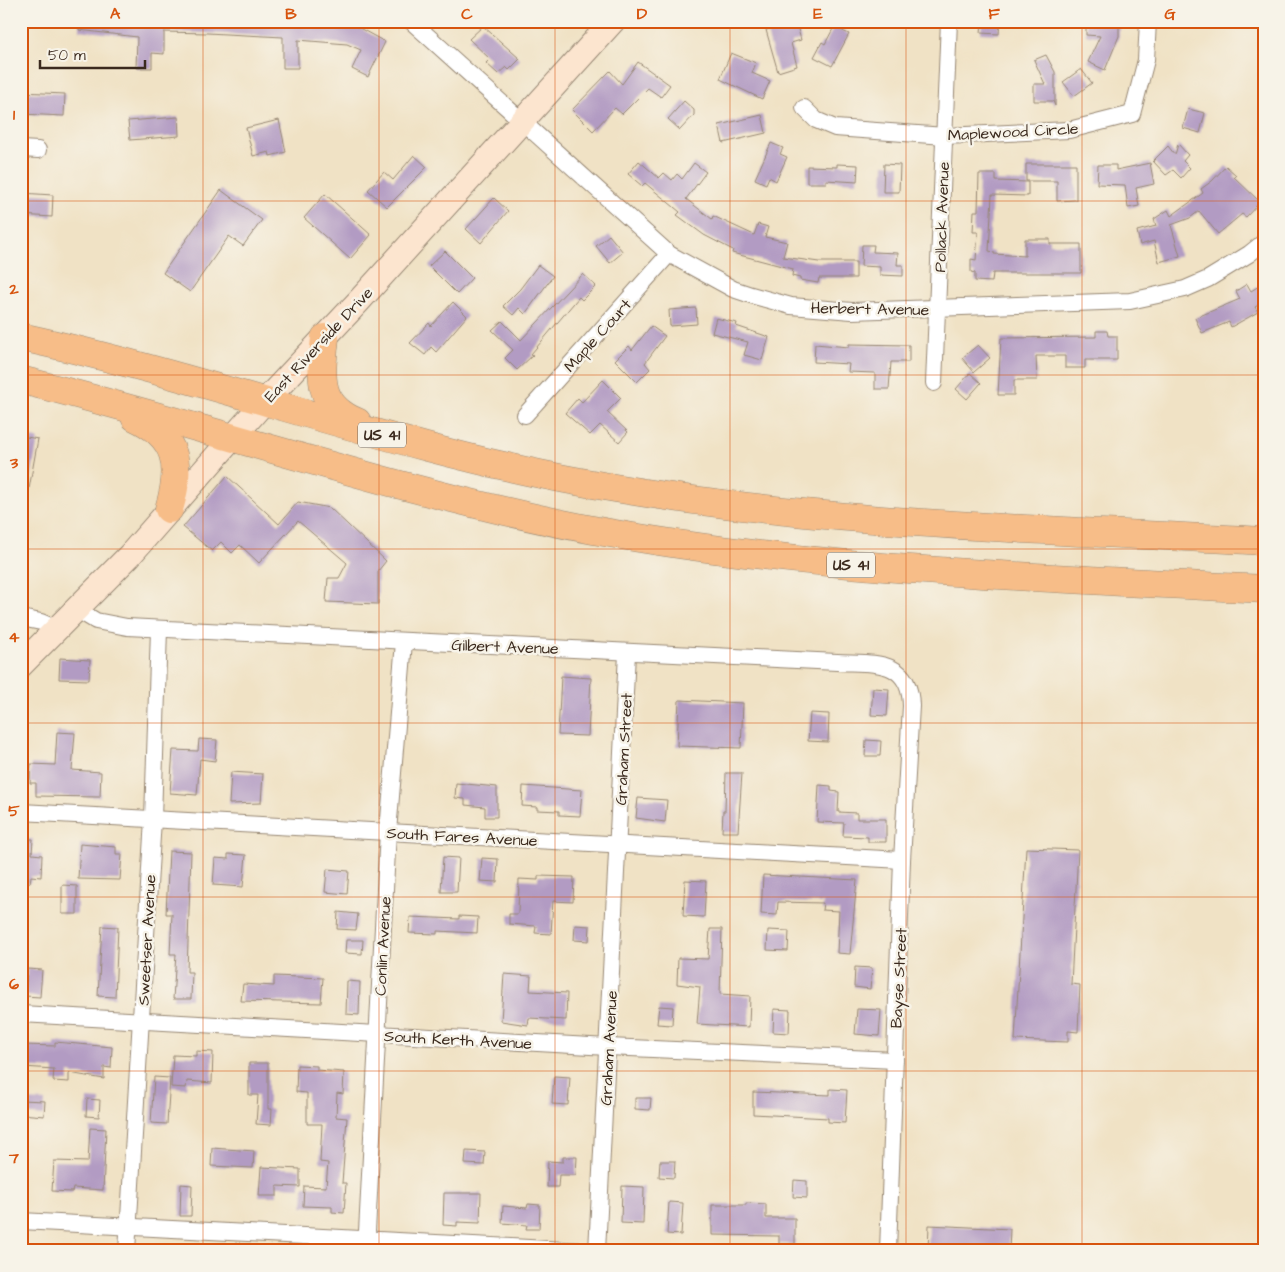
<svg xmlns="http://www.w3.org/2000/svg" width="1285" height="1272" font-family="'Architects Daughter',sans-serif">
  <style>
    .building { fill: #b29bc3 }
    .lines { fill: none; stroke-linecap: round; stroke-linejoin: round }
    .street-casing { stroke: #968672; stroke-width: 18 }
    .secondary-casing { stroke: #968672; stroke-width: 26 }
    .highway-casing { stroke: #968672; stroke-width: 29 }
    .street { stroke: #fff; stroke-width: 16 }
    .secondary { stroke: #fce5cf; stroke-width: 24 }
    .highway { stroke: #f7bd88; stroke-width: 28 }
    .grid { fill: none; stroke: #d7540e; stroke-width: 1; stroke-opacity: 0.55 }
    .labels { text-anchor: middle; stroke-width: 5; stroke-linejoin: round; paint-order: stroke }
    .shield { fill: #f7f3e8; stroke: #73665b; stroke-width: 1 }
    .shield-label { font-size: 15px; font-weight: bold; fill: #3b2a1e }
    .street-label { font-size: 16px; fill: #3b2a1e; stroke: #f7f3e8 }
    .neatline { fill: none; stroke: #d7540e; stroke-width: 2 }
    .grid-label { font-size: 16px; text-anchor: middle; font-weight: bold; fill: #d7540e }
  </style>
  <rect width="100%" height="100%" fill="#f7f3e8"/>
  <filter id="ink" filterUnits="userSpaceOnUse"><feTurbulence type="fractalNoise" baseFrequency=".02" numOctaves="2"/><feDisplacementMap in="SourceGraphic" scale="10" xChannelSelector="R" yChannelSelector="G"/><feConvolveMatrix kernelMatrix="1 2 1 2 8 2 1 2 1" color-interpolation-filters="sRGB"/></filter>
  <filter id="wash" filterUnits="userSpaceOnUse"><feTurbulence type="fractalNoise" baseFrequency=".0096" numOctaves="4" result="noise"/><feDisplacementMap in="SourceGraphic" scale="20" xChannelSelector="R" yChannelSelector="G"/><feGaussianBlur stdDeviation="1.12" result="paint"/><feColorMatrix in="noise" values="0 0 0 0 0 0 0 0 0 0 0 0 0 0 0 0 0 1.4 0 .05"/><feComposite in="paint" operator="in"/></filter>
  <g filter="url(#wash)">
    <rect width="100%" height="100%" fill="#f0e2c5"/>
    <g id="blocks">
      <g class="building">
        <polygon points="79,21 320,22 352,24 385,42 368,77 352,69 361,50 347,44 298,40 298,68 283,68 283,37 207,33 164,32 164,54 152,53 152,68 136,68 137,37 79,30"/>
        <polygon points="982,21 1000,21 999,34 981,33"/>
        <polygon points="1086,21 1119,21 1119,36 1105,70 1088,62 1100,36 1086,35"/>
        <polygon points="796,22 801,40 791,43 797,66 778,72 766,30"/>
        <polygon points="483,26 520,59 509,70 506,67 498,74 486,63 490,59 469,39"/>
        <polygon points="834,27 849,34 832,66 814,57 822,42 825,44"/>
        <polygon points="731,53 756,63 752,73 770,81 762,99 720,79"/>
        <polygon points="1046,55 1055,72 1055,106 1053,101 1034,101 1034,84 1045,84 1034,60"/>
        <polygon points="638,62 670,85 661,97 648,88 622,114 615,108 593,131 572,110 610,71 622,84"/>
        <polygon points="1081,69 1092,83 1074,96 1063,82"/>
        <polygon points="21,92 65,94 64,116 21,114"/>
        <polygon points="684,101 694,110 694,115 680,130 668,119"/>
        <polygon points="1188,109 1205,113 1200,133 1183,128"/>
        <polygon points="762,115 766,133 723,143 719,125"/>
        <polygon points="178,117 179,136 130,140 128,121"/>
        <polygon points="279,120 286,152 270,156 269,152 253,156 246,128"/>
        <polygon points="771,143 783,148 780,154 787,157 776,181 769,177 766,184 755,179"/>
        <polygon points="1178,144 1188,155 1183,161 1190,168 1181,178 1173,170 1166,175 1153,161 1168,146 1175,155"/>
        <polygon points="414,155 427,167 387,207 368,190 384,172 393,180"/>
        <polygon points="639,161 659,178 664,173 672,180 677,174 682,179 694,163 706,172 686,199 712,219 713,216 754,235 758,224 768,227 765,237 787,242 783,257 819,262 856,262 856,278 819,278 818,283 800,280 800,278 792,276 793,269 732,253 733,250 704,235 677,215 680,212 645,183 642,186 628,174"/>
        <polygon points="1150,163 1154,184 1136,188 1139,206 1128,208 1125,185 1097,184 1098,165 1116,165 1116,170"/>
        <polygon points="837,164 858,165 857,182 826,180 826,183 807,183 807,166 837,167"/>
        <polygon points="884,164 900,165 899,192 883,192"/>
        <polygon points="1026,164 1076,164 1076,200 1057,201 1057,181 1026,181"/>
        <polygon points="1226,166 1236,175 1234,177 1260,202 1246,217 1242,214 1218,234 1199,211 1190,218 1171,225 1180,256 1159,262 1154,241 1140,245 1137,231 1156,226 1154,219 1168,210 1171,216 1203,193 1201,189 1212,181"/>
        <polygon points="979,174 996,174 996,181 1028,182 1028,196 992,195 989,251 994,252 994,254 1025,256 1025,239 1050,239 1050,244 1081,244 1081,273 993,273 992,282 975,281 975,273 971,272 971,259 976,260 978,232 973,232 974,211 978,211"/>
        <polygon points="221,190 262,220 243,246 229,236 190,292 163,273"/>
        <polygon points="21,193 53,195 52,217 21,215"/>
        <polygon points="325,194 371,235 350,259 304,218"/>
        <polygon points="494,198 508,211 481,243 466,229"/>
        <polygon points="609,235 623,252 610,263 596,246"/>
        <polygon points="862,245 874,245 873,252 898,253 897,265 903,265 903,276 880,275 880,267 861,266"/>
        <polygon points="445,251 472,278 457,294 429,266"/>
        <polygon points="538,265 553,276 525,314 519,308 513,315 503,306 520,289"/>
        <polygon points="583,274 596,286 582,300 579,297 531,354 533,355 517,370 505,358 513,350 492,330 502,321 521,340"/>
        <polygon points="1247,284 1251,291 1259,286 1264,294 1264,302 1255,307 1258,312 1231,327 1229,322 1202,333 1195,318 1240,299 1236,291"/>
        <polygon points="453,302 467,316 436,352 431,347 425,355 410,343 429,323 431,326"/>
        <polygon points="696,308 697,324 670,326 669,310"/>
        <polygon points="716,318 737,323 736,326 769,337 762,360 744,355 748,342 712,333"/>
        <polygon points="651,326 665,336 645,363 650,369 637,382 615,360 629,346 632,350"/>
        <polygon points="1096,331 1107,331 1108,336 1117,336 1117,360 1085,360 1085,368 1065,368 1065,356 1036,356 1037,380 1014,380 1014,395 998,395 1001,338 1096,337"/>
        <polygon points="815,344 849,347 849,344 909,345 909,362 891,362 889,389 875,389 875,373 848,372 849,364 814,362"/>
        <polygon points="978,345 990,358 974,372 962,358"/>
        <polygon points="970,373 981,383 967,399 956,389"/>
        <polygon points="603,380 621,398 607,412 628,432 619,442 600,425 590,435 565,413 578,398 582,402"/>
        <polygon points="21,436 38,439 27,500 21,499"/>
        <polygon points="227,476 279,524 298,502 330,508 386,561 378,571 378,604 326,602 328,578 339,578 347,563 298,521 259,563 240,545 232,553 221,542 212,551 183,527"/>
        <polygon points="60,658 90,660 89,680 59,679"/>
        <polygon points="561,676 591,678 588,736 558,735"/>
        <polygon points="873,688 889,689 887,716 871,715"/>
        <polygon points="679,700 743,703 741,748 677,746"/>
        <polygon points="810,713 829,714 828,742 808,741"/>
        <polygon points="57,732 75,733 72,770 101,772 100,797 36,796 36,783 30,783 31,764 55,765"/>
        <polygon points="199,739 217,740 215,761 200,759 197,795 170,793 173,750 198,751"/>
        <polygon points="866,740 881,741 880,756 865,756"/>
        <polygon points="231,772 263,774 261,803 229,804"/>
        <polygon points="726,773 742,773 738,832 722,832 723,811 725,811"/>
        <polygon points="456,783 497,787 497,817 485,817 485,807 465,805 465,799 455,798"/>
        <polygon points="819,785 831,786 831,791 839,792 838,812 857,813 857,819 886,819 886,842 868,842 868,837 843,836 844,823 817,822"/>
        <polygon points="523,786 582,790 580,816 559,815 559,811 537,810 537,807 522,806"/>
        <polygon points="638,798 667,800 665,822 636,818"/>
        <polygon points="21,839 33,839 32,854 42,855 41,877 31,876 30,883 21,883"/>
        <polygon points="80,844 116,847 116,854 122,854 120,880 78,879"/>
        <polygon points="1026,848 1078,850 1071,984 1080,985 1078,1032 1068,1031 1068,1042 1015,1040"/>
        <polygon points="169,851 191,852 187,972 192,972 191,999 173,999 176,954 170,954 172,914 166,914"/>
        <polygon points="228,854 246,855 243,887 213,885 215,858 228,859"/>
        <polygon points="443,857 459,858 457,892 441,892"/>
        <polygon points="482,858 498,859 497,882 480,881"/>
        <polygon points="327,869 349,871 347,894 325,892"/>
        <polygon points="763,875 857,880 850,954 837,953 839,911 822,910 823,903 778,902 777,915 761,914"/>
        <polygon points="538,876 574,877 573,902 553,901 551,934 535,933 536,926 509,924 509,914 518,914 519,879 538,880"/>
        <polygon points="685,880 706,881 704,917 683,916"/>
        <polygon points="62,885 77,886 77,914 62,914"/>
        <polygon points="338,912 358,914 356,930 337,929"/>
        <polygon points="459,916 478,917 477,933 437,931 437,934 409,933 410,917 459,919"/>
        <polygon points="575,925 590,926 589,941 574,940"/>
        <polygon points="102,926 118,927 115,997 98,996"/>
        <polygon points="710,929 722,929 720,994 750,996 749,1027 697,1024 700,987 677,984 678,958 708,959"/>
        <polygon points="768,930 789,931 788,951 767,950"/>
        <polygon points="346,940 363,940 362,954 345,953"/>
        <polygon points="855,967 872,968 870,989 854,987"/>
        <polygon points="27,969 42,970 40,997 25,996"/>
        <polygon points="504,974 531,976 530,991 567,993 566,1020 529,1018 528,1025 501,1021"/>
        <polygon points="274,976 323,978 321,1003 241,1001 243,984 274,986"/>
        <polygon points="347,981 360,982 359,1015 346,1014"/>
        <polygon points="659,1006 673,1007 672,1025 657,1024"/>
        <polygon points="774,1009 790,1010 789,1033 773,1032"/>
        <polygon points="857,1009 881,1010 879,1036 855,1034"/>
        <polygon points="55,1042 112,1047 111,1068 104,1067 104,1079 69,1073 69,1082 53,1081 54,1069 23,1067 24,1045 55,1046"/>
        <polygon points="196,1051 213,1052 212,1083 187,1081 186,1088 171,1087 173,1055 196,1056"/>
        <polygon points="249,1063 268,1063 268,1109 272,1109 271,1125 256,1124 258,1095 249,1095"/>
        <polygon points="297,1065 317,1066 317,1070 344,1072 343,1094 337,1093 336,1117 347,1118 342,1183 346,1183 344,1213 332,1212 332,1207 303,1206 304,1186 326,1187 328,1163 320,1162 322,1124 307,1124 307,1093 296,1092"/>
        <polygon points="554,1076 570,1077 568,1105 552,1104"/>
        <polygon points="154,1077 170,1078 167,1124 151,1123"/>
        <polygon points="830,1089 847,1090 845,1123 828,1122 828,1118 753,1114 753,1092 830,1095"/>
        <polygon points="635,1098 651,1098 650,1110 635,1109"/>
        <polygon points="87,1099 100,1100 99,1117 86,1116"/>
        <polygon points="21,1100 45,1101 44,1116 21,1114"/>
        <polygon points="90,1128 106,1129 103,1190 73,1188 72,1192 52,1191 54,1161 88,1162"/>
        <polygon points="212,1148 254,1151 253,1168 211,1166"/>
        <polygon points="466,1151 485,1152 484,1165 465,1164"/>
        <polygon points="563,1157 577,1157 576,1175 559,1175 558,1187 547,1187 548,1161 563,1162"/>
        <polygon points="660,1161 675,1161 674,1178 659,1177"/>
        <polygon points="261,1167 300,1169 300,1187 277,1186 277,1196 259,1196"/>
        <polygon points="794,1180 807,1181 807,1198 793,1197"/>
        <polygon points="181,1184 192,1185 191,1216 180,1216"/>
        <polygon points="622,1186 644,1187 643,1224 621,1223"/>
        <polygon points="444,1193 481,1193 480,1223 457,1222 457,1226 443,1225"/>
        <polygon points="669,1202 683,1203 681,1235 667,1234"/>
        <polygon points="746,1203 766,1204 766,1218 795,1218 795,1244 779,1244 779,1236 712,1235 712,1205 746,1205"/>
        <polygon points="528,1204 540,1205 539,1229 526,1229 527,1225 502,1223 503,1206 527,1208"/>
        <polygon points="929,1225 1010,1229 1009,1251 928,1251"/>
      </g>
    </g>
  </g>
  <g filter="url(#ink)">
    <use href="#blocks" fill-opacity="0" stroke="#968672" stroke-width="1"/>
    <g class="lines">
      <defs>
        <g id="street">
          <polyline points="411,21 669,254 733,289 751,295 791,306 852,311 1130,301 1185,289 1208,279 1249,254 1264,242"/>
          <polyline points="804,108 816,120 835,128 945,136 1069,130 1132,114 1146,60 1148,21"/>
          <polyline points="21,149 38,150"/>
          <polyline points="934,383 949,21"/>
          <polyline points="525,415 669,254"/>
          <path d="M76,609L96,621L127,627L837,662C874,664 910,658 911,706L902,860L888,1251"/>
          <polyline points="21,618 41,622 57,629"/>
          <polyline points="21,812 902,860"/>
          <polyline points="21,1014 608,1047 895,1060"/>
          <polyline points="21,1221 584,1251"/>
          <polyline points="127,1251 153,819 159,629"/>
          <polyline points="366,1251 388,832 404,642"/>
          <polyline points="597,1251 627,653"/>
        </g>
        <polyline id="secondary" points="21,665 130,555 264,402 358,302 613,21"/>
        <g id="highway">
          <path d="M21,337C210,378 391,447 581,482C806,524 1036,529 1264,541"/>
          <path d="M325,338C321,376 316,405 357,422"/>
          <path d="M21,380C212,427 400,493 593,530C814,571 1040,577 1264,589"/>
          <path d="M135,417C178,437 182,466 169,509"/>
        </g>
      </defs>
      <use href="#street" class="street-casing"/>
      <use href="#secondary" class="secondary-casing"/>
      <use href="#highway" class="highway-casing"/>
      <use href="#street" class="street"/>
      <use href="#secondary" class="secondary"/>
      <use href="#highway" class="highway"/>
    </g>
  </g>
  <path class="grid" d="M203,21V1251M379,21V1251M555,21V1251M730,21V1251M906,21V1251M1082,21V1251M21,201H1264M21,375H1264M21,549H1264M21,723H1264M21,897H1264M21,1071H1264"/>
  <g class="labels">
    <g class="shield">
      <rect x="358" y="422.5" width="48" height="25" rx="4"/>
      <rect x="827" y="552.5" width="48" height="25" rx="4"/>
    </g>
    <g class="shield-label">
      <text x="382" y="440">US 41</text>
      <text x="851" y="570">US 41</text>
    </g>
    <g class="street-label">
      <text transform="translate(1013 131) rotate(-3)" y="6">Maplewood Circle</text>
      <text transform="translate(941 217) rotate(-88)" y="6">Pollack Avenue</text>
      <text transform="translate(870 308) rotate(1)" y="6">Herbert Avenue</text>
      <text transform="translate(597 335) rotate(-48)" y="6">Maple Court</text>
      <text transform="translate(318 344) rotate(-47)" y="6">East Riverside Drive</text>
      <text transform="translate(505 646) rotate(2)" y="6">Gilbert Avenue</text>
      <text transform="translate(623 749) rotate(-87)" y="6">Graham Street</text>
      <text transform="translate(462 836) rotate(3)" y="6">South Fares Avenue</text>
      <text transform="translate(146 940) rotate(-87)" y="6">Sweetser Avenue</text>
      <text transform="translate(382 946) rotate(-87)" y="6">Conlin Avenue</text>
      <text transform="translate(898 978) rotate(-87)" y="6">Bayse Street</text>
      <text transform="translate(458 1039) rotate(3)" y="6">South Kerth Avenue</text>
      <text transform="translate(608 1048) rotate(-87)" y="6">Graham Avenue</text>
    </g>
  </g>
  <rect width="1285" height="1272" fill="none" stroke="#f7f3e8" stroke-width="55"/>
  <path d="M40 60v8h105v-8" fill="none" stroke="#3b2a1e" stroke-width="2.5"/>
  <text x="48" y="60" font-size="15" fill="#3b2a1e" stroke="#f7f3e8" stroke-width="4" paint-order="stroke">50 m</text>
  <rect x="28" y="28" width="1230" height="1216" class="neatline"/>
  <g class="grid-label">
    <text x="115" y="19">A</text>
    <text x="291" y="19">B</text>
    <text x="467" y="19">C</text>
    <text x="642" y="19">D</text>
    <text x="818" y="19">E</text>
    <text x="994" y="19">F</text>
    <text x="1170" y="19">G</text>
    <text x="14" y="120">1</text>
    <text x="14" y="294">2</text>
    <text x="14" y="468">3</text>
    <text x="14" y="642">4</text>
    <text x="14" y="816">5</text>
    <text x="14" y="989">6</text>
    <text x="14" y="1163">7</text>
  </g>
</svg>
